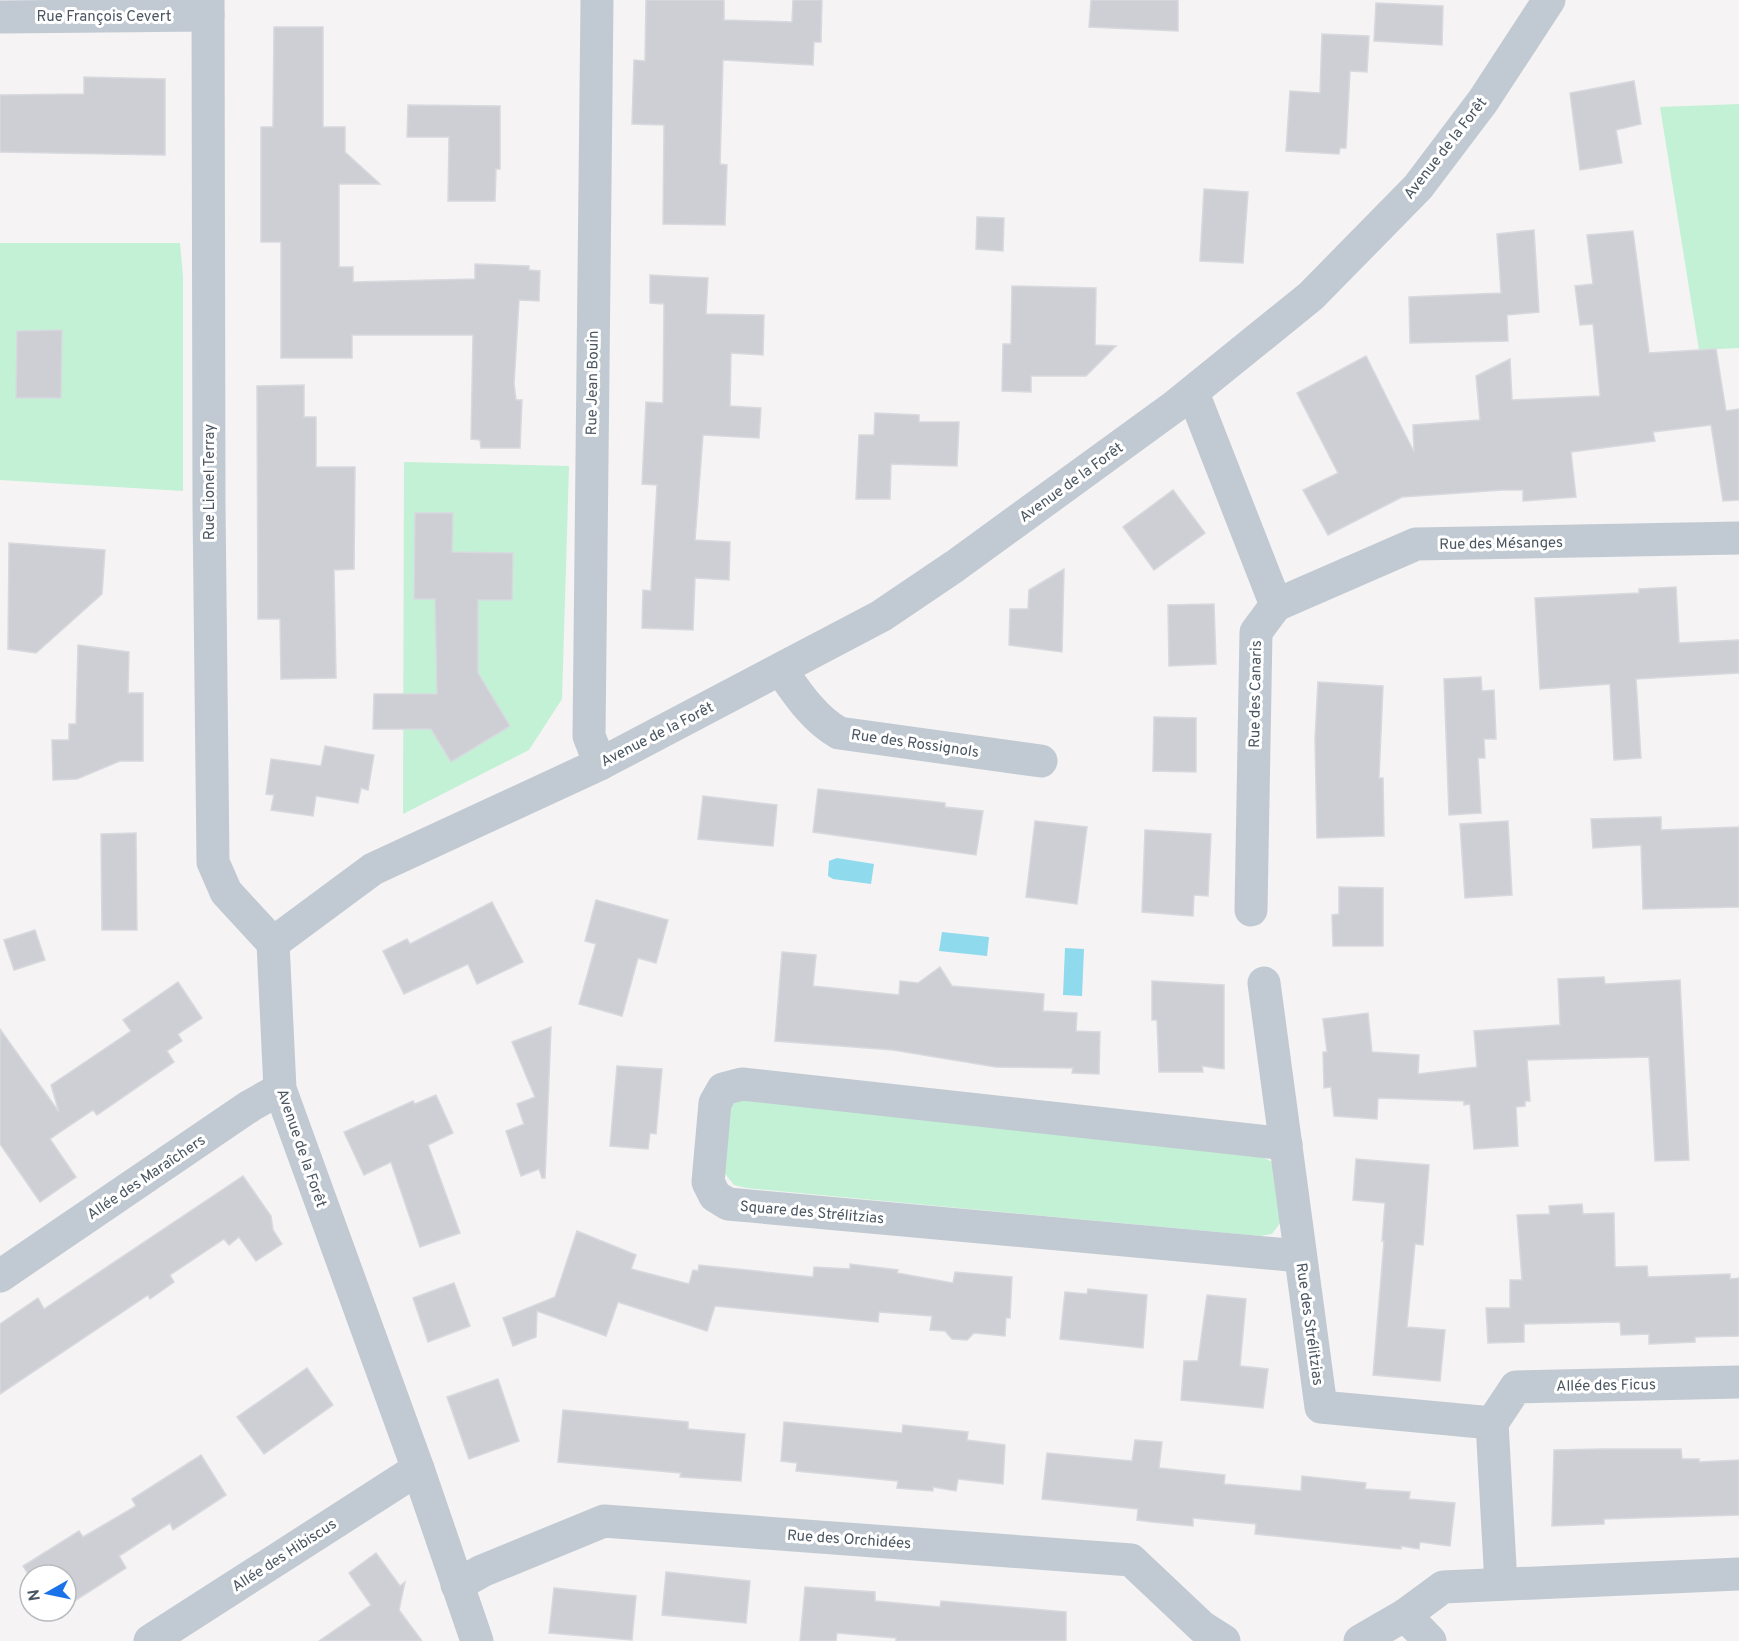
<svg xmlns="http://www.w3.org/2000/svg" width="1739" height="1641" font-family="Overpass,sans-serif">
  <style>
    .green { fill: #c3f1d5 }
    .water { fill: #90daee }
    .building { fill: #cdcfd5; stroke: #d7d9de; stroke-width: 1.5 }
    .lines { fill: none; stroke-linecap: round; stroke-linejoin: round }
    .minor { stroke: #c1cad2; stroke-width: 33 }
    .labels { text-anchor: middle; stroke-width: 6; stroke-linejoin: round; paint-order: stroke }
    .street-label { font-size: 15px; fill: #4a5661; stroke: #fff }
  </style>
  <rect width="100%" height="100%" fill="#f5f3f3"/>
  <g class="green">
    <polygon points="1739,104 1739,348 1699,350 1660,107"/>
    <polygon points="0,243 180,243 183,277 183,491 0,480"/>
    <polygon points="404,462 569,466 562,699 529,750 403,814"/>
    <polygon points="736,1099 1258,1155 1272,1162 1283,1219 1272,1234 1260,1236 746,1188 734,1185 722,1170 726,1116"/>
  </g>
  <g class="water">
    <polygon points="837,858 874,864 871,884 833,879 828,876 829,861"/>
    <polygon points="942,932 989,937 987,956 939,951"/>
    <polygon points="1065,948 1084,949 1082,996 1063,995"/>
  </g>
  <g class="building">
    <polygon points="646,0 724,0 724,20 792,22 793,0 822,0 821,42 814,42 813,65 723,60 720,164 727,165 725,225 663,224 664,125 632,124 634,60 645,61"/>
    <polygon points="1091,0 1178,0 1178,31 1089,27"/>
    <polygon points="1376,3 1443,6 1442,45 1374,41"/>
    <polygon points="274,27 323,27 323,127 345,127 345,152 380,184 339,184 339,267 353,267 353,282 475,279 475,264 529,266 529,270 540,271 539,301 519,300 514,384 516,400 522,400 520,448 481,448 480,440 471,439 473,335 352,335 352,358 281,358 281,242 261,242 261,127 273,127"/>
    <polygon points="1322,34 1369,36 1367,72 1350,71 1346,148 1340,148 1339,154 1286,151 1290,91 1320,93"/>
    <polygon points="84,77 165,79 165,155 0,152 0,95 84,94"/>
    <polygon points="1634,81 1641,124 1616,130 1622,163 1580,170 1570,93"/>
    <polygon points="408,105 500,106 500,169 496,169 495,201 448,201 449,137 407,137"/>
    <polygon points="1204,189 1248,192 1243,263 1200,261"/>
    <polygon points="977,217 1004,218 1003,251 976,249"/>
    <polygon points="1534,230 1539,312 1507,315 1508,341 1410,343 1409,297 1501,293 1497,234"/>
    <polygon points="1633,231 1649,353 1716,349 1726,411 1739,409 1739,500 1723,501 1711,425 1653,432 1655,441 1571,452 1576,497 1523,501 1523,490 1503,490 1402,497 1328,535 1303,490 1338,473 1297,393 1366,356 1414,452 1413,425 1480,420 1476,376 1510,359 1512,400 1600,396 1593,324 1580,325 1575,286 1593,284 1587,235"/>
    <polygon points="650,275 708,278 706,314 764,315 763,355 731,353 730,406 761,408 759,438 703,435 695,540 730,542 729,580 695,578 693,630 642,628 643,590 651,591 657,485 642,484 646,402 663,403 664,304 650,303"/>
    <polygon points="1012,286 1096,288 1095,345 1116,346 1086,376 1031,376 1031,392 1002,391 1003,344 1011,344"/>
    <polygon points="62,330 61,398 16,398 17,331"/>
    <polygon points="304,385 304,417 316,417 316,467 355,467 354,569 334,570 336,678 281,679 280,619 258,619 257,386"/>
    <polygon points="875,413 919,415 919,422 959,422 957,466 891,464 890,499 856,499 859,435 874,435"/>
    <polygon points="1173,490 1205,533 1154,570 1123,527"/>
    <polygon points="415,513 453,513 452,552 513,553 512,600 478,600 478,673 510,726 451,762 431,729 373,729 374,694 437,694 435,599 414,599"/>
    <polygon points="9,543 105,550 102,594 36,653 8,649"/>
    <polygon points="1064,569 1062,652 1009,645 1010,609 1028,609 1029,590"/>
    <polygon points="1676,587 1679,643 1739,640 1739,673 1636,679 1641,758 1614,760 1610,684 1540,689 1535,598 1639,593 1639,589"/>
    <polygon points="1214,604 1216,664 1169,666 1168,605"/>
    <polygon points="78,645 129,652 128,693 143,693 143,761 120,761 77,779 53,780 52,740 69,740 69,724 76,724"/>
    <polygon points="1481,677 1482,691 1494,690 1496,739 1484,739 1485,758 1478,758 1481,813 1449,815 1444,679"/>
    <polygon points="1318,682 1383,686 1379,778 1383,778 1384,836 1317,838 1315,739"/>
    <polygon points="1154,717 1196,718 1196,772 1153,771"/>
    <polygon points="325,746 374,755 368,790 361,788 358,803 316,796 313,816 271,810 274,795 266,794 271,759 321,766"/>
    <polygon points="818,789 945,803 945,807 983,811 976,855 813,832"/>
    <polygon points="703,796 777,805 773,846 698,839"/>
    <polygon points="1661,817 1661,830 1739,827 1739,907 1643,909 1641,845 1593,848 1591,819"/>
    <polygon points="1035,821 1087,827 1077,904 1026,897"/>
    <polygon points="1508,821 1512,895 1465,898 1460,824"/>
    <polygon points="1145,830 1211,834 1208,896 1194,895 1193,916 1142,912"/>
    <polygon points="136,833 137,930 102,930 101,834"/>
    <polygon points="1339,887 1383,888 1383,946 1333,946 1332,915 1339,914"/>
    <polygon points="596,900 668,920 656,963 638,958 622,1016 579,1004 596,944 585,941"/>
    <polygon points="492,902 523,962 477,984 468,964 404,994 383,951 407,939 410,944"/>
    <polygon points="35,930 45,960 14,970 4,940"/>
    <polygon points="782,952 816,955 813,986 899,995 900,981 918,983 940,967 952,986 1044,994 1043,1011 1077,1013 1076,1031 1100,1032 1099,1074 1072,1073 1073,1068 996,1067 893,1050 775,1041"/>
    <polygon points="1604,977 1605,984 1680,980 1689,1160 1655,1161 1649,1057 1527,1060 1530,1101 1525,1101 1525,1106 1516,1107 1518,1146 1474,1149 1470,1104 1464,1105 1464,1101 1378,1098 1377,1119 1334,1116 1331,1087 1324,1088 1323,1052 1327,1052 1323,1019 1368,1013 1372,1052 1419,1055 1418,1074 1477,1067 1474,1031 1560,1025 1558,979"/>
    <polygon points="1152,981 1224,985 1224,1069 1202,1066 1203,1072 1159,1072 1157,1020 1152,1020"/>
    <polygon points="178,982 202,1018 178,1034 182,1041 167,1051 174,1062 97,1115 93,1110 50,1139 76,1177 40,1202 0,1144 0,1029 59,1112 51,1085 131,1031 123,1020"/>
    <polygon points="551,1027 545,1178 542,1178 539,1169 521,1176 506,1131 524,1124 517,1104 535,1097 512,1042"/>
    <polygon points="617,1066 662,1069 656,1134 650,1133 648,1149 610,1146"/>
    <polygon points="436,1095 453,1133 428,1145 460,1233 420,1247 391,1162 364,1175 344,1132 413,1101 415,1104"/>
    <polygon points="1356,1159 1429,1165 1423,1245 1415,1244 1407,1327 1445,1330 1440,1381 1373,1375 1384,1241 1382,1241 1385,1203 1353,1200"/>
    <polygon points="243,1176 271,1216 273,1230 282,1244 256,1261 239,1237 229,1245 224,1239 170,1275 174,1282 150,1299 148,1295 0,1394 0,1324 38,1298 44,1309"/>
    <polygon points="1582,1204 1583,1214 1614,1213 1615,1267 1647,1266 1648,1277 1730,1274 1730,1279 1739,1278 1739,1336 1695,1337 1695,1342 1649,1344 1649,1334 1621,1335 1620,1322 1524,1324 1524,1342 1488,1343 1486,1308 1510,1308 1510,1280 1522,1280 1517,1215 1550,1214 1549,1206"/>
    <polygon points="577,1231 636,1255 631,1269 689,1284 693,1270 698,1271 699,1265 813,1277 814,1267 850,1269 850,1264 898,1270 897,1273 953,1283 955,1272 1012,1277 1010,1318 1006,1318 1005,1336 974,1333 967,1340 952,1339 945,1331 930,1330 932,1316 879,1312 878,1322 715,1306 707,1331 618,1302 606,1336 537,1311 536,1337 513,1346 503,1318 555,1297"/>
    <polygon points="454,1283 470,1326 428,1342 413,1298"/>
    <polygon points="1088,1289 1147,1295 1143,1348 1060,1339 1065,1292 1087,1294"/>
    <polygon points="1207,1295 1246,1299 1240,1366 1268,1369 1263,1408 1181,1400 1184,1361 1198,1361"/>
    <polygon points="307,1368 333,1405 264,1454 237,1417"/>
    <polygon points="498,1379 519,1441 469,1459 447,1397"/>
    <polygon points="563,1410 688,1422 688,1429 745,1434 741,1481 680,1477 681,1473 558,1462"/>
    <polygon points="784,1422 902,1433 903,1425 968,1432 967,1440 1005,1445 1003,1484 958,1479 956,1491 933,1487 933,1491 897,1488 898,1481 796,1471 797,1463 781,1461"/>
    <polygon points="1135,1440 1162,1442 1159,1468 1225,1475 1224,1484 1301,1491 1302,1476 1366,1483 1365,1489 1410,1492 1409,1499 1455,1503 1450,1546 1420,1542 1419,1549 1401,1546 1401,1549 1255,1534 1256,1524 1193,1518 1193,1526 1152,1522 1137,1520 1138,1509 1042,1499 1047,1453 1132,1461"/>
    <polygon points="1602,1449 1681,1449 1682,1459 1699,1459 1699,1462 1739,1460 1739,1515 1604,1519 1604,1524 1552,1526 1554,1450"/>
    <polygon points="201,1455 226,1495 173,1530 170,1523 119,1556 126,1568 70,1604 66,1597 66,1575 30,1577 23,1566 79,1531 83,1537 136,1506 132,1499"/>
    <polygon points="376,1553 400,1586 405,1582 399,1610 422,1641 319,1641 371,1605 349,1573"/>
    <polygon points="666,1572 750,1581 746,1623 662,1615"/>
    <polygon points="805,1587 875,1592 875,1601 940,1607 941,1601 1066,1612 1066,1641 896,1641 896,1638 837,1633 836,1641 800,1641"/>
    <polygon points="554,1588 636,1596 632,1640 549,1633"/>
  </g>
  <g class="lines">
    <g class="minor">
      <polyline points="208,0 209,505 213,862 226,892 273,943"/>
      <polyline points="597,0 589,736 600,764"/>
      <polyline points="0,17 208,15"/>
      <polyline points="1193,393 1276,605 1256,632 1251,910"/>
      <polyline points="1276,605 1416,544 1739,538"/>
      <path d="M781,670C797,693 814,719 839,733L1041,761"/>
      <polyline points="273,943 373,869 600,764 881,616 955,566 1175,406 1311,296 1418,187 1483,101 1549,0"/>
      <polyline points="273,943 280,1089 418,1469 477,1641"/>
      <polyline points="1264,983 1321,1407 1492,1423 1501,1584"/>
      <polyline points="1286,1144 742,1084 723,1089 715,1103 708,1182 715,1196 728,1204 1300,1256"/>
      <polyline points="0,1276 250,1106 280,1089"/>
      <polyline points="1492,1423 1516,1387 1739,1382"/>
      <polyline points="457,1585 482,1571 604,1521 1131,1560 1202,1627 1224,1641"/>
      <polyline points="1405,1615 1443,1587 1739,1574"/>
      <polyline points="150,1641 418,1469"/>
      <polyline points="1360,1641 1405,1615 1430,1641"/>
    </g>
  </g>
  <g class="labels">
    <g class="street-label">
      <text x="104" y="21">Rue François Cevert</text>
      <text transform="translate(1445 148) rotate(-52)" y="5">Avenue de la Forêt</text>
      <text transform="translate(592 383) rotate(-89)" y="5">Rue Jean Bouin</text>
      <text transform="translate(209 482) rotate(-90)" y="5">Rue Lionel Terray</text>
      <text transform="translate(1071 482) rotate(-36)" y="5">Avenue de la Forêt</text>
      <text transform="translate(1501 543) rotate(-1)" y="5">Rue des Mésanges</text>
      <text transform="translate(1255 694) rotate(-89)" y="5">Rue des Canaris</text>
      <text transform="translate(657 734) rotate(-27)" y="5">Avenue de la Forêt</text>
      <text transform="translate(915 743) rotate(8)" y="5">Rue des Rossignols</text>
      <text transform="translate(302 1148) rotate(71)" y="5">Avenue de la Forêt</text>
      <text transform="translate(146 1177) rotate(-34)" y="5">Allée des Maraîchers</text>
      <text transform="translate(812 1212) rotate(5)" y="5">Square des Strélitzias</text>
      <text transform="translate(1310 1324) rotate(82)" y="5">Rue des Strélitzias</text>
      <text transform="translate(1606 1385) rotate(-1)" y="5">Allée des Ficus</text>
      <text transform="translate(849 1539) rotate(4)" y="5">Rue des Orchidées</text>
      <text transform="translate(284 1555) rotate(-33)" y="5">Allée des Hibiscus</text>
    </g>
  </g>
  <g transform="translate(48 1593) rotate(261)"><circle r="28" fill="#ffffff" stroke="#b7bbc0" stroke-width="1.5"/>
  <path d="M0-4.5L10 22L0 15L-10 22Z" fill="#1a73e8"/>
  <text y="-9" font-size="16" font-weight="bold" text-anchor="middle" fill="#4a5661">N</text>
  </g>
</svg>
